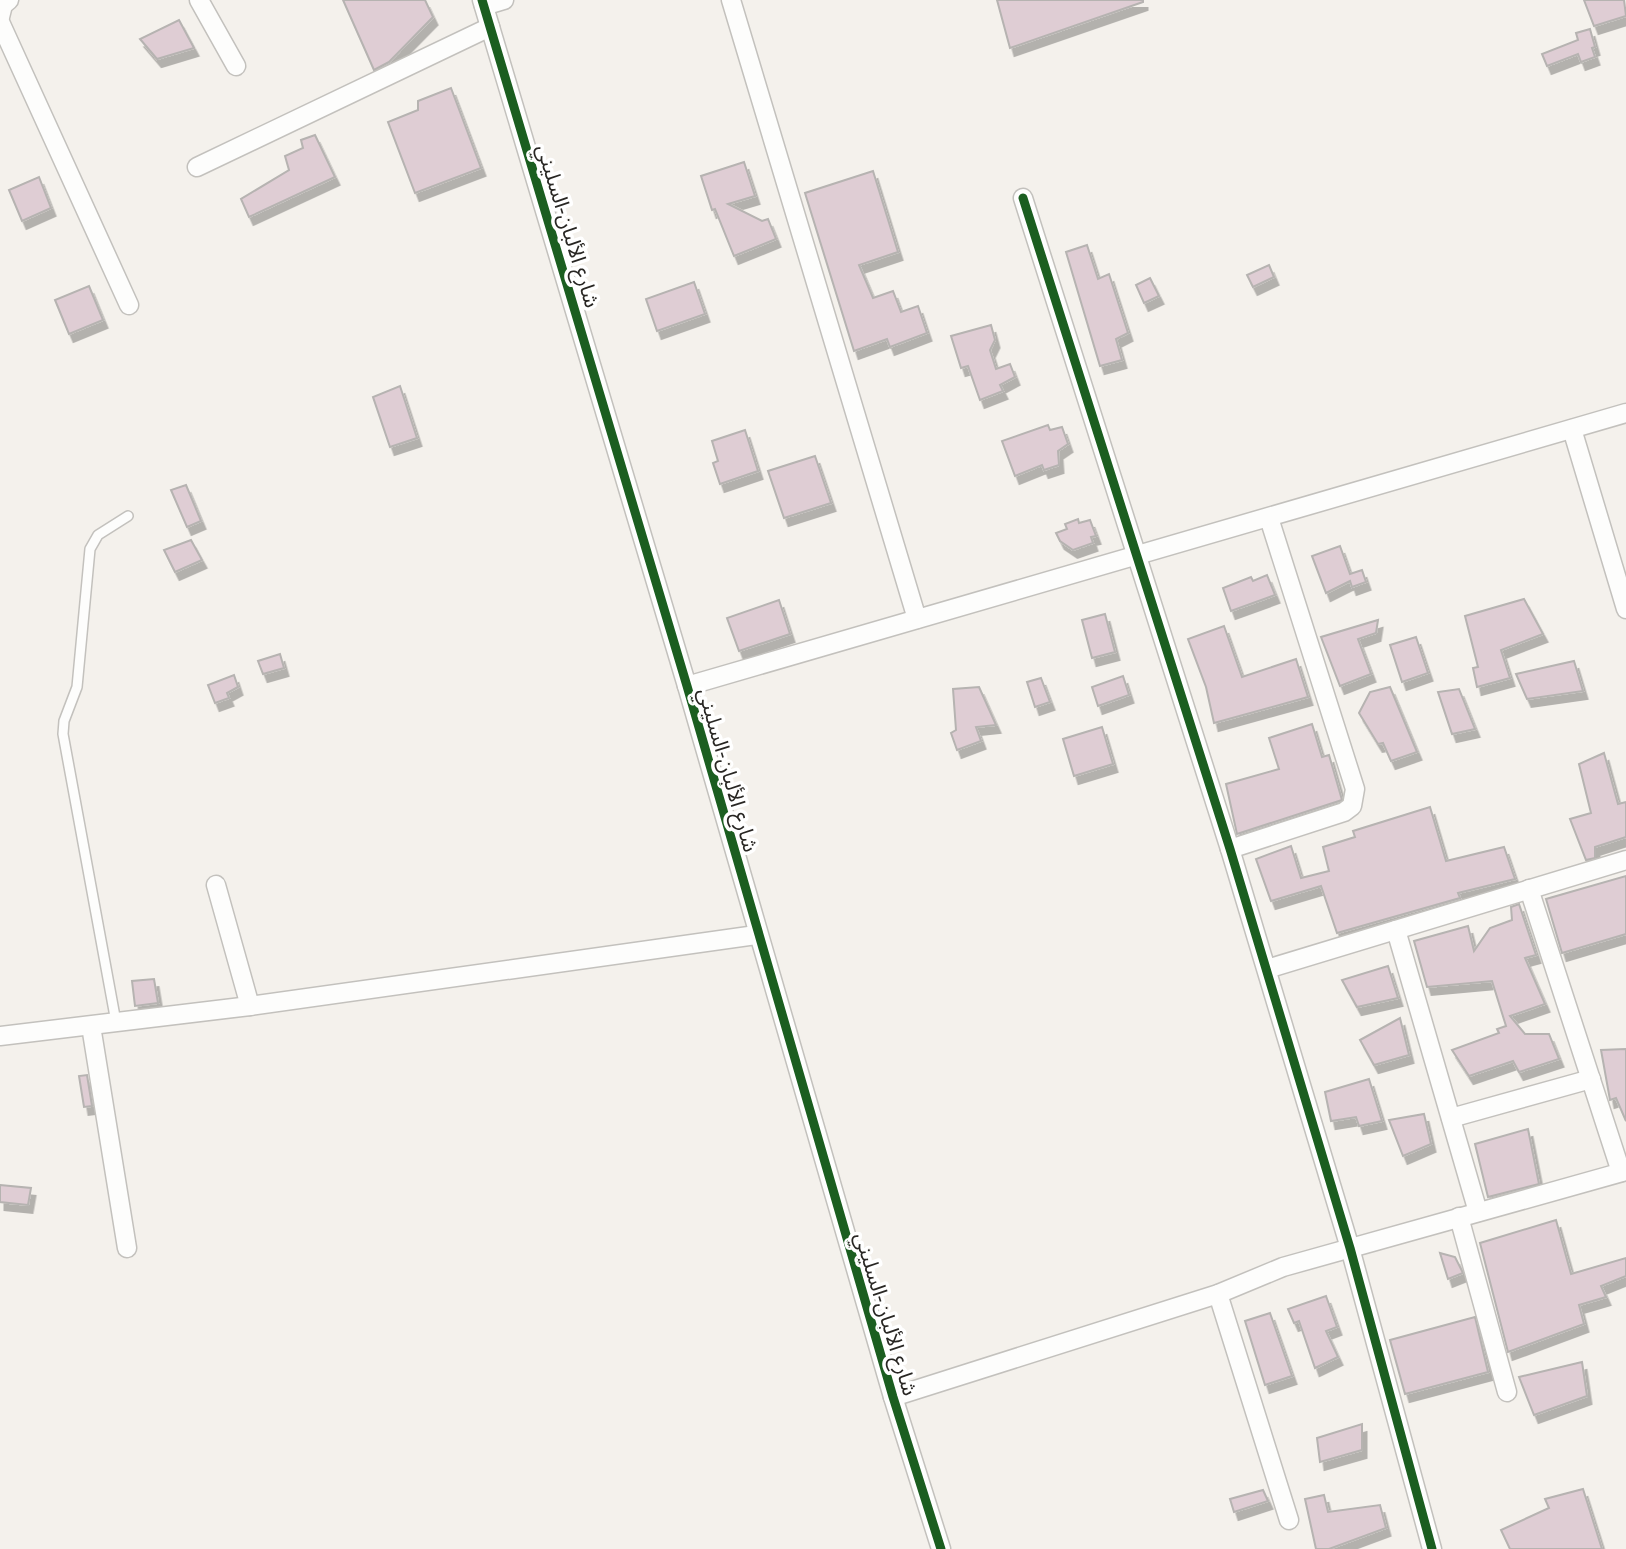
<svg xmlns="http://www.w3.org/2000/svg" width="1626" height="1549" font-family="Helvetica,'Noto Sans Arabic',sans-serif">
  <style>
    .building { fill: #dfcdd4; stroke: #b6b3b1; stroke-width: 2; filter: url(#shadow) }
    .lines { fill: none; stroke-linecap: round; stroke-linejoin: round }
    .lane-casing { stroke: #c3c1bd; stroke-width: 12 }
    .street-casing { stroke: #c3c1bd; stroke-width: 21 }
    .lane { stroke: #fdfdfc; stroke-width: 9 }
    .street { stroke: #fdfdfc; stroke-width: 18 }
    .cycleway-casing { stroke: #fff; stroke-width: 13 }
    .cycleway { stroke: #1b5e20; stroke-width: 9 }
    .labels { text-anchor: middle; stroke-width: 7; stroke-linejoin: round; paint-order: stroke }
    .street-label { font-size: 21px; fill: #282623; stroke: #fff }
  </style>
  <defs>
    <filter id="shadow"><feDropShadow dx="4.5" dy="8" stdDeviation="0" flood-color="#0004"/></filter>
  </defs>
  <rect width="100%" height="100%" fill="#f4f1ec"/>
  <g class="building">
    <polygon points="343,0 425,0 433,17 389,62 374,70"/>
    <polygon points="997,0 1143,0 1143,2 1010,48"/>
    <polygon points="1584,0 1624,0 1626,16 1594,26"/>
    <polygon points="179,20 194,48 157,59 140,39"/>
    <polygon points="1590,29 1595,47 1592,48 1595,57 1581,62 1578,54 1547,66 1542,54 1578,40 1576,33"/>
    <polygon points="451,88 481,168 415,193 388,122 418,110 418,101"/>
    <polygon points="315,135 335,177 249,217 241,199 289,170 285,156 303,148 301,140"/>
    <polygon points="744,162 755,196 728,204 762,221 768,219 776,239 734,256 715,209 712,210 701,176"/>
    <polygon points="873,171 898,252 859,265 873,298 893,291 901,312 918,306 927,333 890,347 887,339 854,351 805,193"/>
    <polygon points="39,177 51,208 22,221 9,190"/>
    <polygon points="1087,245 1098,279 1109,274 1128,333 1116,339 1122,360 1100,366 1066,252"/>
    <polygon points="1269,265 1274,277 1253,287 1247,275"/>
    <polygon points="1150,278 1159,296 1144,303 1136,285"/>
    <polygon points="694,282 705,314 657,331 646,299"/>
    <polygon points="89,286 103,320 69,334 55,300"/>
    <polygon points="991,325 995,340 990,350 996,369 1010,364 1015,377 1000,385 1003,391 980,400 968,366 961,368 951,336"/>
    <polygon points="400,386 417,438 390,447 373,397"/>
    <polygon points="1048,425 1050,430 1062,427 1068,444 1058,451 1059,465 1044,470 1042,465 1015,476 1002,441"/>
    <polygon points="745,430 758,471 720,484 713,463 718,461 712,441"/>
    <polygon points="815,456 831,503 784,518 768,471"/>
    <polygon points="186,485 201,521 187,527 171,490"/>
    <polygon points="1078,519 1079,523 1090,520 1096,536 1091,537 1093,543 1073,550 1060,541 1056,533 1067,529 1065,524"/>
    <polygon points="191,540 202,560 175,572 164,550"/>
    <polygon points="1340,546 1350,574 1362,570 1366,582 1352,587 1350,581 1326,593 1312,556"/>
    <polygon points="1267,575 1275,595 1231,611 1223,588 1251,577 1253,581"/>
    <polygon points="1524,599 1543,634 1501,650 1510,678 1477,687 1473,668 1478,667 1465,616"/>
    <polygon points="779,600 790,634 739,651 727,618"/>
    <polygon points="1105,614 1115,652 1092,658 1082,620"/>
    <polygon points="1378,620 1376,633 1358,639 1371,674 1340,686 1321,637"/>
    <polygon points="1224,626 1242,677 1296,659 1308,697 1214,723 1206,687 1188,639"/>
    <polygon points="1416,637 1428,673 1402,682 1390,645"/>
    <polygon points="280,654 284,668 263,674 258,661"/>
    <polygon points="1574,661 1583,691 1527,699 1516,674"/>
    <polygon points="234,675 238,687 227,693 229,698 215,703 208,685"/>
    <polygon points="1123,676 1129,695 1098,706 1092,687"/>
    <polygon points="1041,678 1050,702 1035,707 1027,682"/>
    <polygon points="979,687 996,725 976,727 981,741 957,750 951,733 956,730 953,689"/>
    <polygon points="1390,687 1417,752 1391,761 1383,743 1378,744 1359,713 1370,692"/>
    <polygon points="1459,689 1475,729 1452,734 1438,692"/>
    <polygon points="1312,724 1322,757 1329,755 1342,800 1237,834 1226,784 1279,769 1269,738"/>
    <polygon points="1102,727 1113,764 1074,776 1063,739"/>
    <polygon points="1604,753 1618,804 1626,802 1626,837 1595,847 1595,858 1586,860 1570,819 1591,813 1579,764"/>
    <polygon points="1430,807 1446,861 1504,847 1515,879 1458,893 1460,898 1337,933 1321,886 1271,901 1256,859 1291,846 1301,878 1329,871 1323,847 1355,837 1353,831"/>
    <polygon points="1626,876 1626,934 1562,953 1546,899"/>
    <polygon points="1519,904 1536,955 1525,958 1545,1004 1510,1016 1525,1034 1549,1034 1559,1059 1519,1072 1513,1061 1469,1076 1452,1050 1499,1033 1497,1029 1506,1026 1492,981 1427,987 1414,941 1468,926 1474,951 1490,928 1512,920 1511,907"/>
    <polygon points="1388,966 1398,998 1357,1007 1342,980"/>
    <polygon points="154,979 158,1003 135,1006 132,981"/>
    <polygon points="1400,1018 1409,1055 1374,1065 1360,1040"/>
    <polygon points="1626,1049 1626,1121 1616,1098 1610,1100 1601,1050"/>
    <polygon points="87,1075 92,1106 84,1107 79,1076"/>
    <polygon points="1369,1079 1382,1121 1359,1126 1356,1117 1331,1121 1325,1092"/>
    <polygon points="1424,1114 1431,1144 1403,1156 1389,1120"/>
    <polygon points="1528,1129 1539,1184 1488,1197 1475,1144"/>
    <polygon points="0,1185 31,1188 28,1205 0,1202"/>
    <polygon points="1556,1220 1571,1274 1626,1258 1626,1276 1601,1286 1606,1297 1579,1305 1584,1324 1508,1352 1480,1243"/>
    <polygon points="1440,1253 1455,1257 1463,1273 1448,1279"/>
    <polygon points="1326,1296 1337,1327 1326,1331 1338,1357 1315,1368 1299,1321 1294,1323 1288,1309"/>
    <polygon points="1270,1313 1292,1376 1265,1385 1245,1321"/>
    <polygon points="1475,1317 1488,1372 1405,1394 1390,1340"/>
    <polygon points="1582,1362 1587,1396 1534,1415 1519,1377"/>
    <polygon points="1362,1424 1362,1450 1320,1462 1317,1438"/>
    <polygon points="1583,1489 1602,1549 1510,1549 1501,1530 1549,1508 1545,1499"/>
    <polygon points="1263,1490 1268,1501 1234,1512 1230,1499"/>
    <polygon points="1324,1495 1328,1512 1380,1505 1386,1528 1329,1549 1316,1549 1305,1499"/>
  </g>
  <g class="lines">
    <defs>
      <polyline id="lane" points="116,1022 63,734 64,721 77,687 90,549 98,535 128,516"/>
      <g id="street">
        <polyline points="199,0 236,66"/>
        <polyline points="482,0 687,686 893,1397 941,1549"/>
        <polyline points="731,0 917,619"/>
        <polyline points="484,6 504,0"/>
        <polyline points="0,17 3,5 9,0"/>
        <polyline points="0,22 129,305"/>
        <polyline points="197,167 490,27"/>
        <polyline points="1023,198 1230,849 1350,1248 1432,1549"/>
        <polyline points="1572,429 1626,609"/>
        <polyline points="687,686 1626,413"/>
        <polyline points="1230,849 1344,812 1352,806 1355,789 1269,518"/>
        <polyline points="216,885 250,1006"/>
        <polyline points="1529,889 1621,1172"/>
        <polyline points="1396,930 1478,1212"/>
        <polyline points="1267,969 1626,860"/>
        <polyline points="91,1026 127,1248"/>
        <polyline points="0,1036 250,1006 756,935"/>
        <polyline points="1451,1118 1591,1079"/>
        <polyline points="1459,1217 1507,1392"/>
        <polyline points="1218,1294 1289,1520"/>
        <polyline points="893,1397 1218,1294 1283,1267 1626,1171"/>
      </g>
    </defs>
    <use href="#lane" class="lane-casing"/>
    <use href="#street" class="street-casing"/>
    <use href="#lane" class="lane"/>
    <use href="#street" class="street"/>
    <defs>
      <g id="cycleway">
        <polyline points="482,0 687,686 893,1397 941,1549"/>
        <polyline points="1023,198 1230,849 1350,1248 1432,1549"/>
      </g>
    </defs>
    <use href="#cycleway" class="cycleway-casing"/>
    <use href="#cycleway" class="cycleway"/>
  </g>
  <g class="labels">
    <g class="street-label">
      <text transform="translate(568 226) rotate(73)" y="7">شارع الألبان-السليني</text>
      <text transform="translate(728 770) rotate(74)" y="7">شارع الألبان-السليني</text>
      <text transform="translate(886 1314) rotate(73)" y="7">شارع الألبان-السليني</text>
    </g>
  </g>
</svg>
